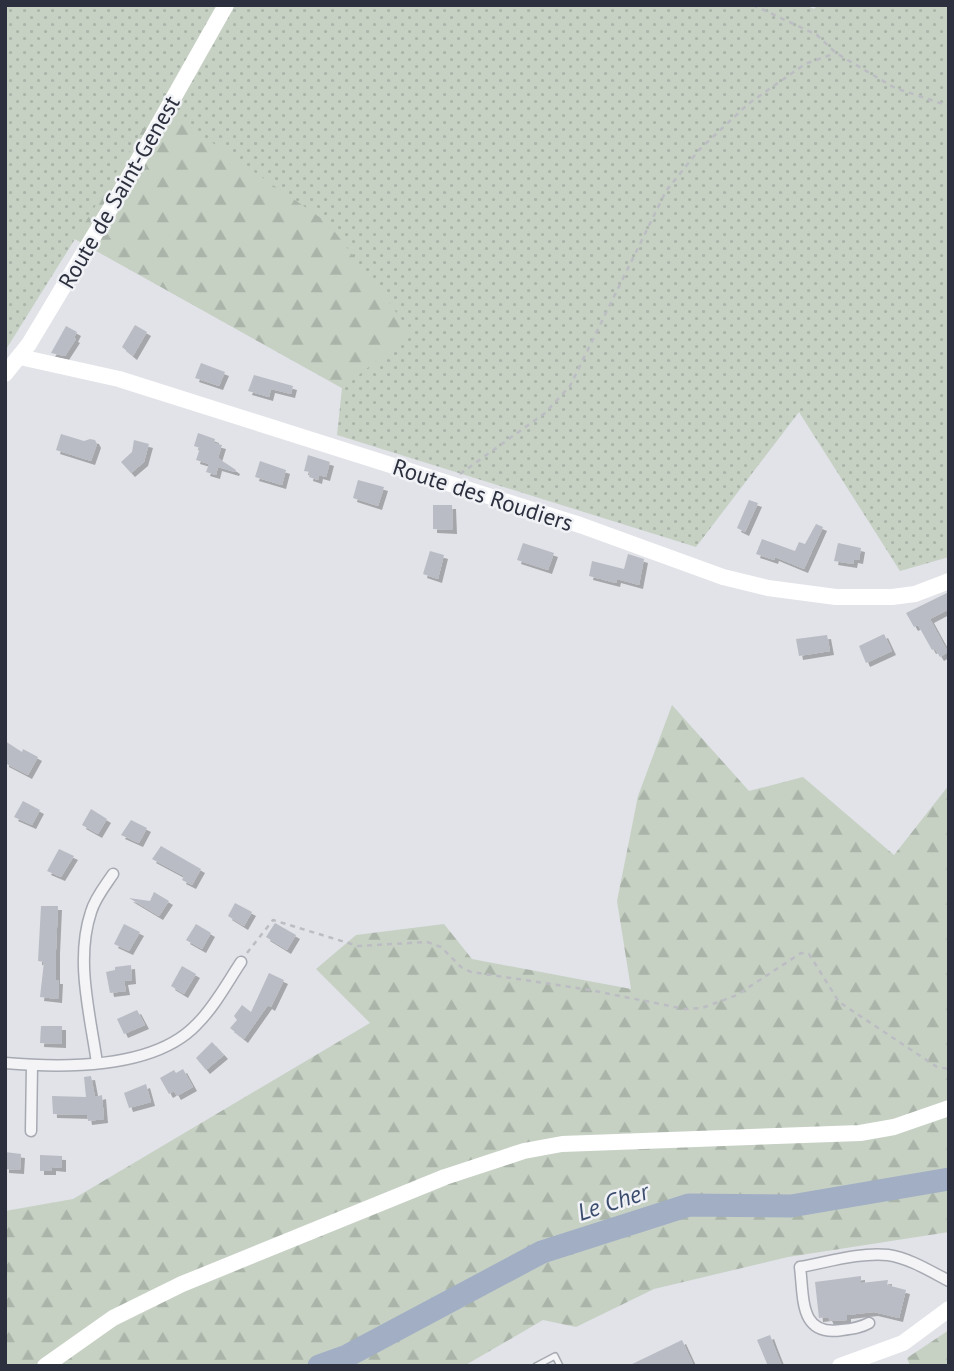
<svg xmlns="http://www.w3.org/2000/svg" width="954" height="1371" font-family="'PT Sans',sans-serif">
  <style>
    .grass { fill: url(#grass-dots) }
    .forest { fill: url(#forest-firs) }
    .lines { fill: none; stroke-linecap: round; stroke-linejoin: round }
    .river { stroke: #a1aec4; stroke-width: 23 }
    .building { fill: #b9bcc4; filter: url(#shadow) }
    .lane-casing { stroke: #a7aab2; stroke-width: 8 }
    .street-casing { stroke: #a7aab2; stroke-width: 13 }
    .path { stroke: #bcbdc3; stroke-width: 2.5; stroke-dasharray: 5 5; stroke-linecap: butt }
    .lane { stroke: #f4f4f7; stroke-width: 5 }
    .street { stroke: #f4f4f7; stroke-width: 10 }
    .secondary { stroke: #fff; stroke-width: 16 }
    .labels { text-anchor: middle; stroke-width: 5; stroke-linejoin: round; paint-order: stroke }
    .street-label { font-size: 23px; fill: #2c303e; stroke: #f1f2f6 }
    .water-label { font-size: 24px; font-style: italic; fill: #3a4c6d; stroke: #f1f2f6 }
  </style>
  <defs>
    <pattern id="grass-dots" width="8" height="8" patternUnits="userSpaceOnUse" patternTransform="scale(1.75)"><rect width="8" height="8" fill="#c6d1c4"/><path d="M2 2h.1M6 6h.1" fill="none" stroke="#aab4a9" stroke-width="1.8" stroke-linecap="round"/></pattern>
    <pattern id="forest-firs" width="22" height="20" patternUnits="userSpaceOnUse" patternTransform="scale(1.75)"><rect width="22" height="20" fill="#c6d1c4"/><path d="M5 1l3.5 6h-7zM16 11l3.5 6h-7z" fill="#aab4a9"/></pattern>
    <filter id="shadow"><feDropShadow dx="4" dy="4" stdDeviation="0" flood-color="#0004"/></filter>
  </defs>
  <rect width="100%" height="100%" fill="#e1e3e8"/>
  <polygon class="grass" points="5,5 805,5 814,9 818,5 949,5 949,557 900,571 799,412 696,547 337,435 342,388 75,239 5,351"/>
  <g class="forest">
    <polygon points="158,105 328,223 412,333 342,388 75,239"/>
    <polygon points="672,705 749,791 803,777 894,855 949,785 949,1232 788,1257 654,1289 576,1327 543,1320 464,1366 5,1366 5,1211 73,1199 370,1023 316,969 356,935 444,924 472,959 631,989 617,901 638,796"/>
    <polygon points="949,1330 949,1366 910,1366 907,1358"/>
  </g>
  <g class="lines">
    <polyline class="river" points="319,1366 347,1356 542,1252 689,1205 791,1206 949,1179"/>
  </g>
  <g class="building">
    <polygon points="135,325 147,332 133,356 122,347"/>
    <polygon points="66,326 77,332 74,338 76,339 65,356 51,353"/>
    <polygon points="201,363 225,372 219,386 195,378"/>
    <polygon points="254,375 293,386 291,394 271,389 269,397 248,391"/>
    <polygon points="198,433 215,439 214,443 222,445 218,458 236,470 235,472 218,467 216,475 206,472 209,464 196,460 200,448 194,446"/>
    <polygon points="61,434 84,441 90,439 95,440 97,444 91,461 56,450"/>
    <polygon points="134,440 149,444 144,462 131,473 121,462 132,452"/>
    <polygon points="308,455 330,462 326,477 319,475 318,480 309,477 310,472 304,471"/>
    <polygon points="260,461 286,470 282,485 255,477"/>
    <polygon points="358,480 384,487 378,506 353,498"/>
    <polygon points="749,500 758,503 745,532 737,528"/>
    <polygon points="433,505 452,505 453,530 433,529"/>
    <polygon points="816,524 823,527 804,569 775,557 774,560 756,554 762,539 795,551 799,542 805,544"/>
    <polygon points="523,543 554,553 548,570 517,560"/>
    <polygon points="838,543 861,548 859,560 854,559 853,564 834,561"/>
    <polygon points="430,551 444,555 438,579 423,574"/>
    <polygon points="628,554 644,559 639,585 617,579 616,583 589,576 592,561 624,569"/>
    <polygon points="949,592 949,609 930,619 948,652 940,657 935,649 932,650 918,625 914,627 906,613"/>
    <polygon points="884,634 892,651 866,663 859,646"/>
    <polygon points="827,635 830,651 799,656 796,639"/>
    <polygon points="5,741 22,752 23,749 38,757 28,775 5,763"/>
    <polygon points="23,801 40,810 32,825 14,817"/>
    <polygon points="91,809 107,819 98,834 82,825"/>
    <polygon points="131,820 147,828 139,843 121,835"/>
    <polygon points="161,846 201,869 192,885 182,880 184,876 152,859"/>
    <polygon points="59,849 74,856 61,877 47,871"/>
    <polygon points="154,892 169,901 159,916 129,898 150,901"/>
    <polygon points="235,903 252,912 244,926 228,916"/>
    <polygon points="41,906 58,906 56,950 56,980 59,980 58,999 40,997 44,962 38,961"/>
    <polygon points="275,923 296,935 287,950 266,937"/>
    <polygon points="124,924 140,932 129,951 114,944"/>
    <polygon points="196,924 211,933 202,949 186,940"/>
    <polygon points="131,965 132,980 124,981 126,991 110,993 106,972 115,970 115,967"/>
    <polygon points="182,966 196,974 184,994 171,986"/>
    <polygon points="269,973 284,980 271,1007 268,1005 244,1039 230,1028 237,1020 234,1016 242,1005 251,1012"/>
    <polygon points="137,1010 145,1025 124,1034 117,1019"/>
    <polygon points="41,1026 62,1026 62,1044 40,1043"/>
    <polygon points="212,1042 224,1055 206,1070 196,1058"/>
    <polygon points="183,1069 193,1087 177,1096 174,1091 169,1094 160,1078 174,1070 176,1073"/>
    <polygon points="91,1076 95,1097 102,1095 104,1119 88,1121 87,1115 53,1114 52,1096 86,1097 84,1077"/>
    <polygon points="146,1084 151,1102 129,1108 124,1093"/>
    <polygon points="5,1152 21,1154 20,1170 5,1169"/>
    <polygon points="40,1155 62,1156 62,1168 52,1167 52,1171 40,1171"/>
    <polygon points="861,1276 861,1283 888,1280 887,1285 906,1290 899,1318 874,1312 847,1315 847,1320 830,1321 828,1317 819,1318 815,1282"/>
    <polygon points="770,1335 774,1346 782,1366 768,1366 757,1340"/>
    <polygon points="682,1340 694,1366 628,1366"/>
  </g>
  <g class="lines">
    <defs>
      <polyline id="lane" points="536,1366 555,1356 560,1366"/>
      <g id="street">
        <path d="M5,1063C63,1068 154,1070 197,1024C215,1006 227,983 241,962"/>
        <path d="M97,1063C90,1014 75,960 91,912C95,898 105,886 113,874"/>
        <polyline points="31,1131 32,1065"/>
        <path d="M869,1323C860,1328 852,1329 842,1330C799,1337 804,1298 800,1267C828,1262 860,1252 888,1255C909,1258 930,1271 949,1281"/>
      </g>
    </defs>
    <use href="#lane" class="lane-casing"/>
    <use href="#street" class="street-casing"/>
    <g class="path">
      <polyline points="753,5 817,35 836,53 895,88 949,106"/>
      <polyline points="460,474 545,413 570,386 666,191 699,150 748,104 805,64 836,53"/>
      <polyline points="247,953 273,920 358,946 427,942 441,947 461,967 471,972 590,990 685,1009 702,1008 737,995 801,953 809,954 839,1002 937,1067 949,1069"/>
    </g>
    <use href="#lane" class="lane"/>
    <use href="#street" class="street"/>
    <g class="secondary">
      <polyline points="20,357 119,379 580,525 723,577 768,588 836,597 892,597 915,594 949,581"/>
      <polyline points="5,374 29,344 122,189 226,5"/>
      <polyline points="45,1366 113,1318 182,1284 445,1177 524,1151 562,1144 860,1133 894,1127 949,1108"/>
      <polyline points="840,1366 903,1343 949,1309"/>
    </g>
  </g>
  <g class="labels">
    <g class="street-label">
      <text transform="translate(119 192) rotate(-60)" y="8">Route de Saint-Genest</text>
      <text transform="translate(483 495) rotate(18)" y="8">Route des Roudiers</text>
    </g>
    <g class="water-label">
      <text transform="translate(613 1202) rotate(-18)" y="8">Le Cher</text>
    </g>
  </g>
  <rect width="954" height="1371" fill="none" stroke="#2c303e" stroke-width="14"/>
</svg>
